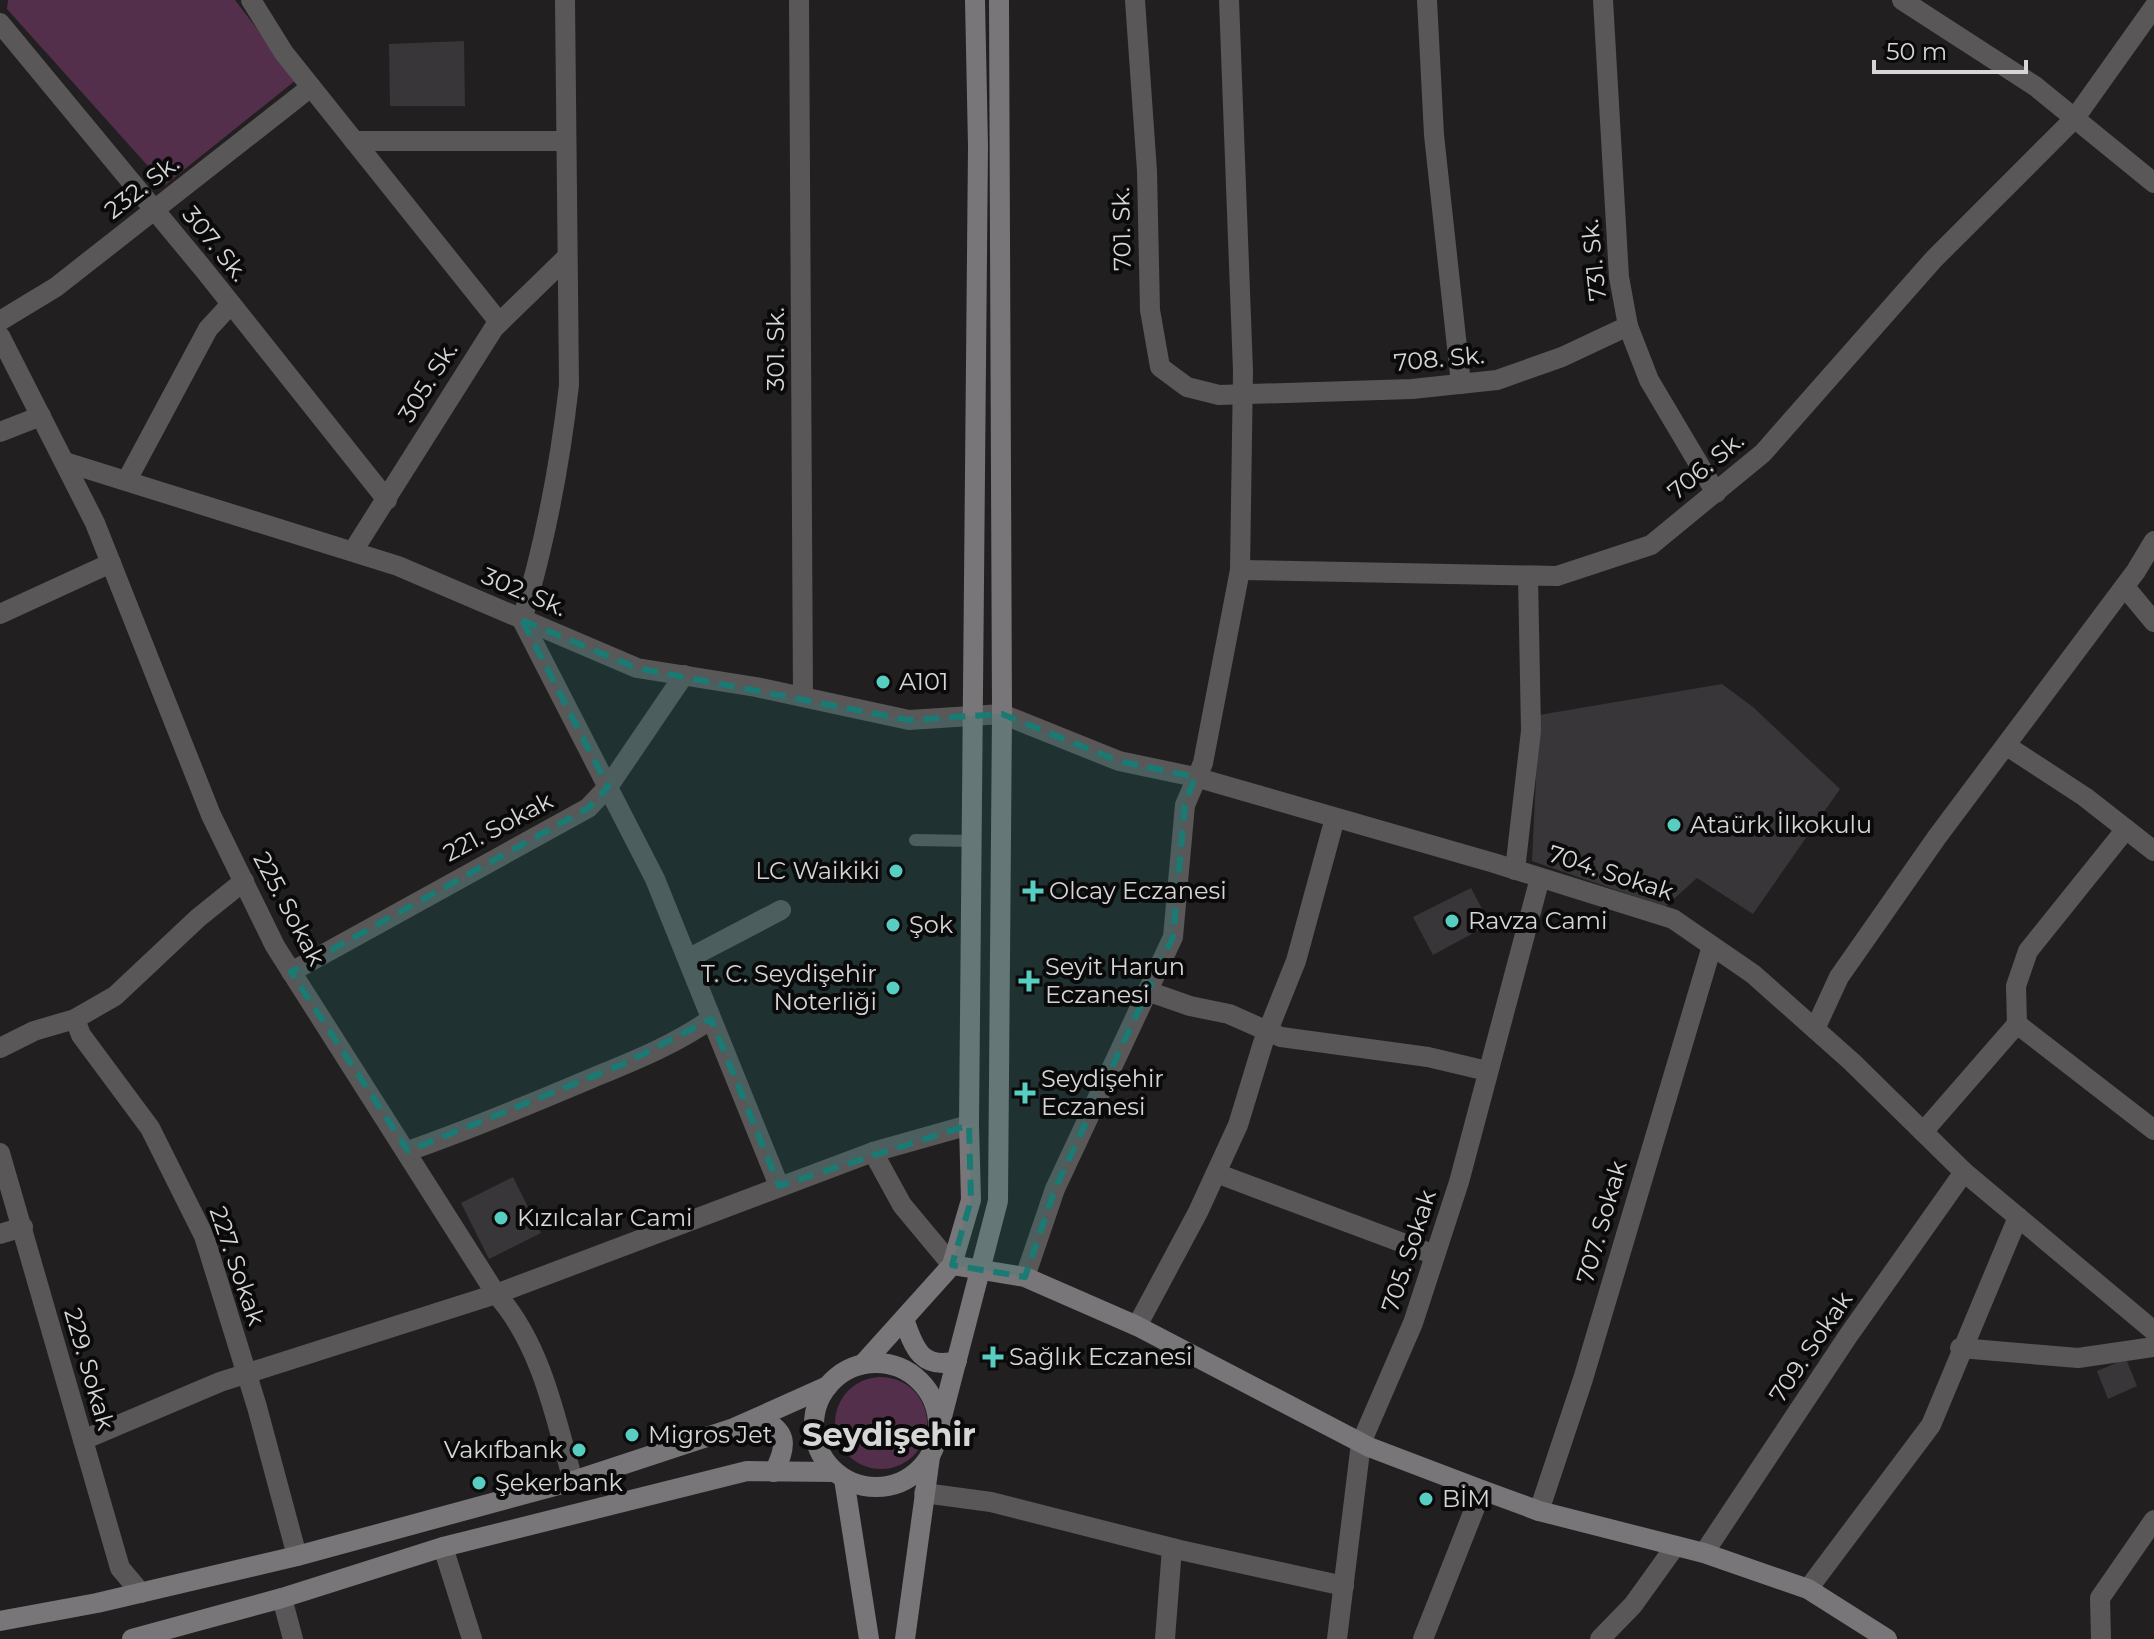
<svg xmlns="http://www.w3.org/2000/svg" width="2154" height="1639" font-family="Montserrat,sans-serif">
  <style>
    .green { fill: #542f4c }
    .building { fill: #383638 }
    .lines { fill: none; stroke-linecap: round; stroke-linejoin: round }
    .lane { stroke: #595758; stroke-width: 12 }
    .street { stroke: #595758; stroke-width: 20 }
    .secondary { stroke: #787678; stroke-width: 20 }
    .marked { fill: #197b73; fill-opacity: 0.2; stroke: #197b73; stroke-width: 6; stroke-dasharray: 16 10; stroke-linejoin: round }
    .poi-dot { fill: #57cec1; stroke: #0b0a0a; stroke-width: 3 }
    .labels { text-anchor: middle; stroke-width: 8; stroke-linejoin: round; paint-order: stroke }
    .street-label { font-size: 24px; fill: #d7d6d7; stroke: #0b0a0a }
    .poi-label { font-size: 24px; fill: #d7d6d7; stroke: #0b0a0a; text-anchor: start }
    .district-label { font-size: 32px; font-weight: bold; fill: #d7d6d7; stroke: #0b0a0a }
  </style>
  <rect width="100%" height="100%" fill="#221f21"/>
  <g class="green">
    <polygon points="8,0 235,0 296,80 165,185 7,9"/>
    <circle cx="881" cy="1423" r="46"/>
  </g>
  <g class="building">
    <polygon points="464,41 465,106 390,106 389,44"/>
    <polygon points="1722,684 1753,707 1840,789 1753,914 1697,878 1665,907 1532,861 1539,715"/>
    <polygon points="1471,888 1490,924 1433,955 1413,917"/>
    <polygon points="513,1177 541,1233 489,1259 461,1203"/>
    <polygon points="2126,1359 2137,1386 2108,1399 2097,1371"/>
  </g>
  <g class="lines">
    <polyline class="lane" points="915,840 972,841"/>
    <g class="street">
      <polyline points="251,0 284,53 499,322"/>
      <path d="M565,0L569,385C560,465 545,543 522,620L655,879L779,1186"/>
      <polyline points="799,0 803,697"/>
      <polyline points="1135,0 1147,171 1150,310 1160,367 1187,387 1219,395 1412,389 1497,380 1562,357 1628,326"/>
      <polyline points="1427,0 1434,135 1461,384"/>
      <polyline points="1603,0 1619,277 1628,326 1649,380 1716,493"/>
      <polyline points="1902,0 2035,86 2154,183"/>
      <polyline points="0,23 205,271 387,500"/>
      <polyline points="354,141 566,141"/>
      <polyline points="0,321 56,287 311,87"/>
      <path d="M0,336L95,523L211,815L275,946L496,1294C541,1343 556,1419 573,1481"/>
      <polyline points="0,432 41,416"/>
      <polyline points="65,462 398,566 637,668 756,687 909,720 1002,714 1119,761 1195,777 1494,863 1673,919 1753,974 1852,1062 1964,1172 2154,1331"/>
      <polyline points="127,480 208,329 231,304"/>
      <polyline points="353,551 494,328 567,257"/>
      <polyline points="1240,570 1557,576 1651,545 1763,453 1934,259 2075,118 2154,7"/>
      <polyline points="2125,587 2154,622"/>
      <polyline points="0,614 111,563"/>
      <polyline points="2007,746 2085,797 2154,851"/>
      <polyline points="1515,870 1531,731 1528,576"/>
      <polyline points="695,955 781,910"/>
      <polyline points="291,972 588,808 608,787 684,675"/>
      <polyline points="1147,991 1190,1006 1229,1014 1281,1037 1428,1057 1487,1071"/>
      <polyline points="75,1019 81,1035 150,1128 204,1236 257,1407 297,1556"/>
      <polyline points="2017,1024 2154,1130"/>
      <polyline points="1815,1029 1839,977 1937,837 2136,571 2154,541"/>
      <polyline points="0,1048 34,1031 75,1019 115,996 198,918 244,881"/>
      <polyline points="1923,1132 2017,1024 2016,986 2028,951 2126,829"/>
      <path d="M408,1151C468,1130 526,1106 585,1081C628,1063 673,1046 711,1019"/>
      <polyline points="873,1152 902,1205 952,1265"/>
      <polyline points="0,1153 120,1568 141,1593"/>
      <polyline points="1216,1173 1435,1255"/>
      <polyline points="0,1234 23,1227"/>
      <polyline points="1025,1277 1055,1189 1173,937 1185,805 1203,763 1240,570 1243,371 1229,0"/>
      <polyline points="1137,1326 1198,1212 1238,1125 1263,1043 1296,961 1335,818"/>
      <polyline points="1960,1348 2078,1358 2154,1347"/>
      <polyline points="83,1440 220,1382 496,1294 873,1152 969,1125"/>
      <polyline points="924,1493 991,1502 1180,1550 1344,1586"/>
      <polyline points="1539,1511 1583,1379 1712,946"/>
      <polyline points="443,1547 472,1639"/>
      <polyline points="1704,1553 1848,1336 1964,1172"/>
      <polyline points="1808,1589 1931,1425 2018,1217"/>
      <polyline points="282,1598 293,1639"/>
      <polyline points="1165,1639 1172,1548"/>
      <polyline points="1337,1639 1361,1443 1413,1323 1459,1182 1540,878"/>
      <polyline points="1423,1639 1482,1490"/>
      <polyline points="1600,1639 1633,1605 1674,1548"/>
      <polyline points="2101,1639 2100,1598 2154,1520"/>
    </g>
    <g class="secondary">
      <polyline points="952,1265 1025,1277 1137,1326 1369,1447 1482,1490 1539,1511 1704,1553 1808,1589 1887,1639"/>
      <path d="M904,1319C914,1349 922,1370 957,1361"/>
      <circle cx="876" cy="1425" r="62"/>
      <polyline points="863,1364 952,1265 971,1200 969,1125 978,146 975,0"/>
      <path d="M757,1418C788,1429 788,1445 774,1472"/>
      <polyline points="937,1436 998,1201 1002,714 999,0"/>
      <polyline points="844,1479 869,1639"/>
      <polyline points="0,1621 97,1603 297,1556 573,1481 734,1428 828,1386"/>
      <polyline points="132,1639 282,1598 443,1547 747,1471 835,1472"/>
      <polyline points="905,1639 930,1457"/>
    </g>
  </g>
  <path class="marked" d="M522,620L637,668L909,720L1002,714L1119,761L1195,777L1185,805L1173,937L1055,1189L1025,1277L952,1265L971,1200L969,1125L779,1186L711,1019L626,1063L408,1151L291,972L588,808L608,787Z"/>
  <g class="poi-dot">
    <circle cx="883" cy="682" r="8"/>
    <circle cx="1674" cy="825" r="8"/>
    <circle cx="896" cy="871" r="8"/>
    <path d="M1029 879h8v8h8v8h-8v8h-8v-8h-8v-8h8z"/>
    <circle cx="1452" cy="921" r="8"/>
    <circle cx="893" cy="925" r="8"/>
    <path d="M1025 969h8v8h8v8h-8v8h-8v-8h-8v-8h8z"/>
    <circle cx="893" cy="988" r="8"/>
    <path d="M1021 1081h8v8h8v8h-8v8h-8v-8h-8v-8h8z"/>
    <circle cx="501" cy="1218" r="8"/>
    <path d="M989 1345h8v8h8v8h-8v8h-8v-8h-8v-8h8z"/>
    <circle cx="632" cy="1435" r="8"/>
    <circle cx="579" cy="1450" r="8"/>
    <circle cx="479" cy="1483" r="8"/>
    <circle cx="1426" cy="1499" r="8"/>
  </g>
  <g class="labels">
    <g class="street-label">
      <text transform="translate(142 187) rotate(-38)" y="8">232. Sk.</text>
      <text transform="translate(1122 229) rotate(-91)" y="8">701. Sk.</text>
      <text transform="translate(215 244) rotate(51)" y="8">307. Sk.</text>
      <text transform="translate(1594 260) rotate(-96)" y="8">731. Sk.</text>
      <text transform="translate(776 349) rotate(-90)" y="8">301. Sk.</text>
      <text transform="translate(1439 359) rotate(-5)" y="8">708. Sk.</text>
      <text transform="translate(428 382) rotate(-58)" y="8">305. Sk.</text>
      <text transform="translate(1706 466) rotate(-40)" y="8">706. Sk.</text>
      <text transform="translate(524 592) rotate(23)" y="8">302. Sk.</text>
      <text transform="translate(498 827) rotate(-28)" y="8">221. Sokak</text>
      <text transform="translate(1611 873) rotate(18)" y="8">704. Sokak</text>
      <text transform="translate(289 909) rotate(62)" y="8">225. Sokak</text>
      <text transform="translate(1602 1222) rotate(-74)" y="8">707. Sokak</text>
      <text transform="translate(1409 1251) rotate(-72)" y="8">705. Sokak</text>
      <text transform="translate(237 1266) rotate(71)" y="8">227. Sokak</text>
      <text transform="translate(1811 1347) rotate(-56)" y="8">709. Sokak</text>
      <text transform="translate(89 1369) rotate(74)" y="8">229. Sokak</text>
    </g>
    <g class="poi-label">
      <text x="899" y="690">A101</text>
      <text x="1690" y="833">Ataürk İlkokulu</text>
      <text x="880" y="879" text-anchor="end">LC Waikiki</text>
      <text x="1049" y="899">Olcay Eczanesi</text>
      <text x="1468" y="929">Ravza Cami</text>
      <text x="909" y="933">Şok</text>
      <text x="1045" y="975">Seyit Harun<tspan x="1045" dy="28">Eczanesi</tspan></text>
      <text x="877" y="982" text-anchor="end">T. C. Seydişehir<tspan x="877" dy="28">Noterliği</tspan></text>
      <text x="1041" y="1087">Seydişehir<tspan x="1041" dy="28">Eczanesi</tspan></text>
      <text x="517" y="1226">Kızılcalar Cami</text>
      <text x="1009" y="1365">Sağlık Eczanesi</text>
      <text x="648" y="1443">Migros Jet</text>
      <text x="563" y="1458" text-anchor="end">Vakıfbank</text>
      <text x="495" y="1491">Şekerbank</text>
      <text x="1442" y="1507">BİM</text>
    </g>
    <g class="district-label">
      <text x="889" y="1446">Seydişehir</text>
    </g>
  </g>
  <path d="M1874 60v12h152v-12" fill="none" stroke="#d7d6d7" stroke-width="4"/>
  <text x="1886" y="60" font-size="24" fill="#d7d6d7" stroke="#0b0a0a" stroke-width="6" paint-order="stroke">50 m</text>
</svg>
